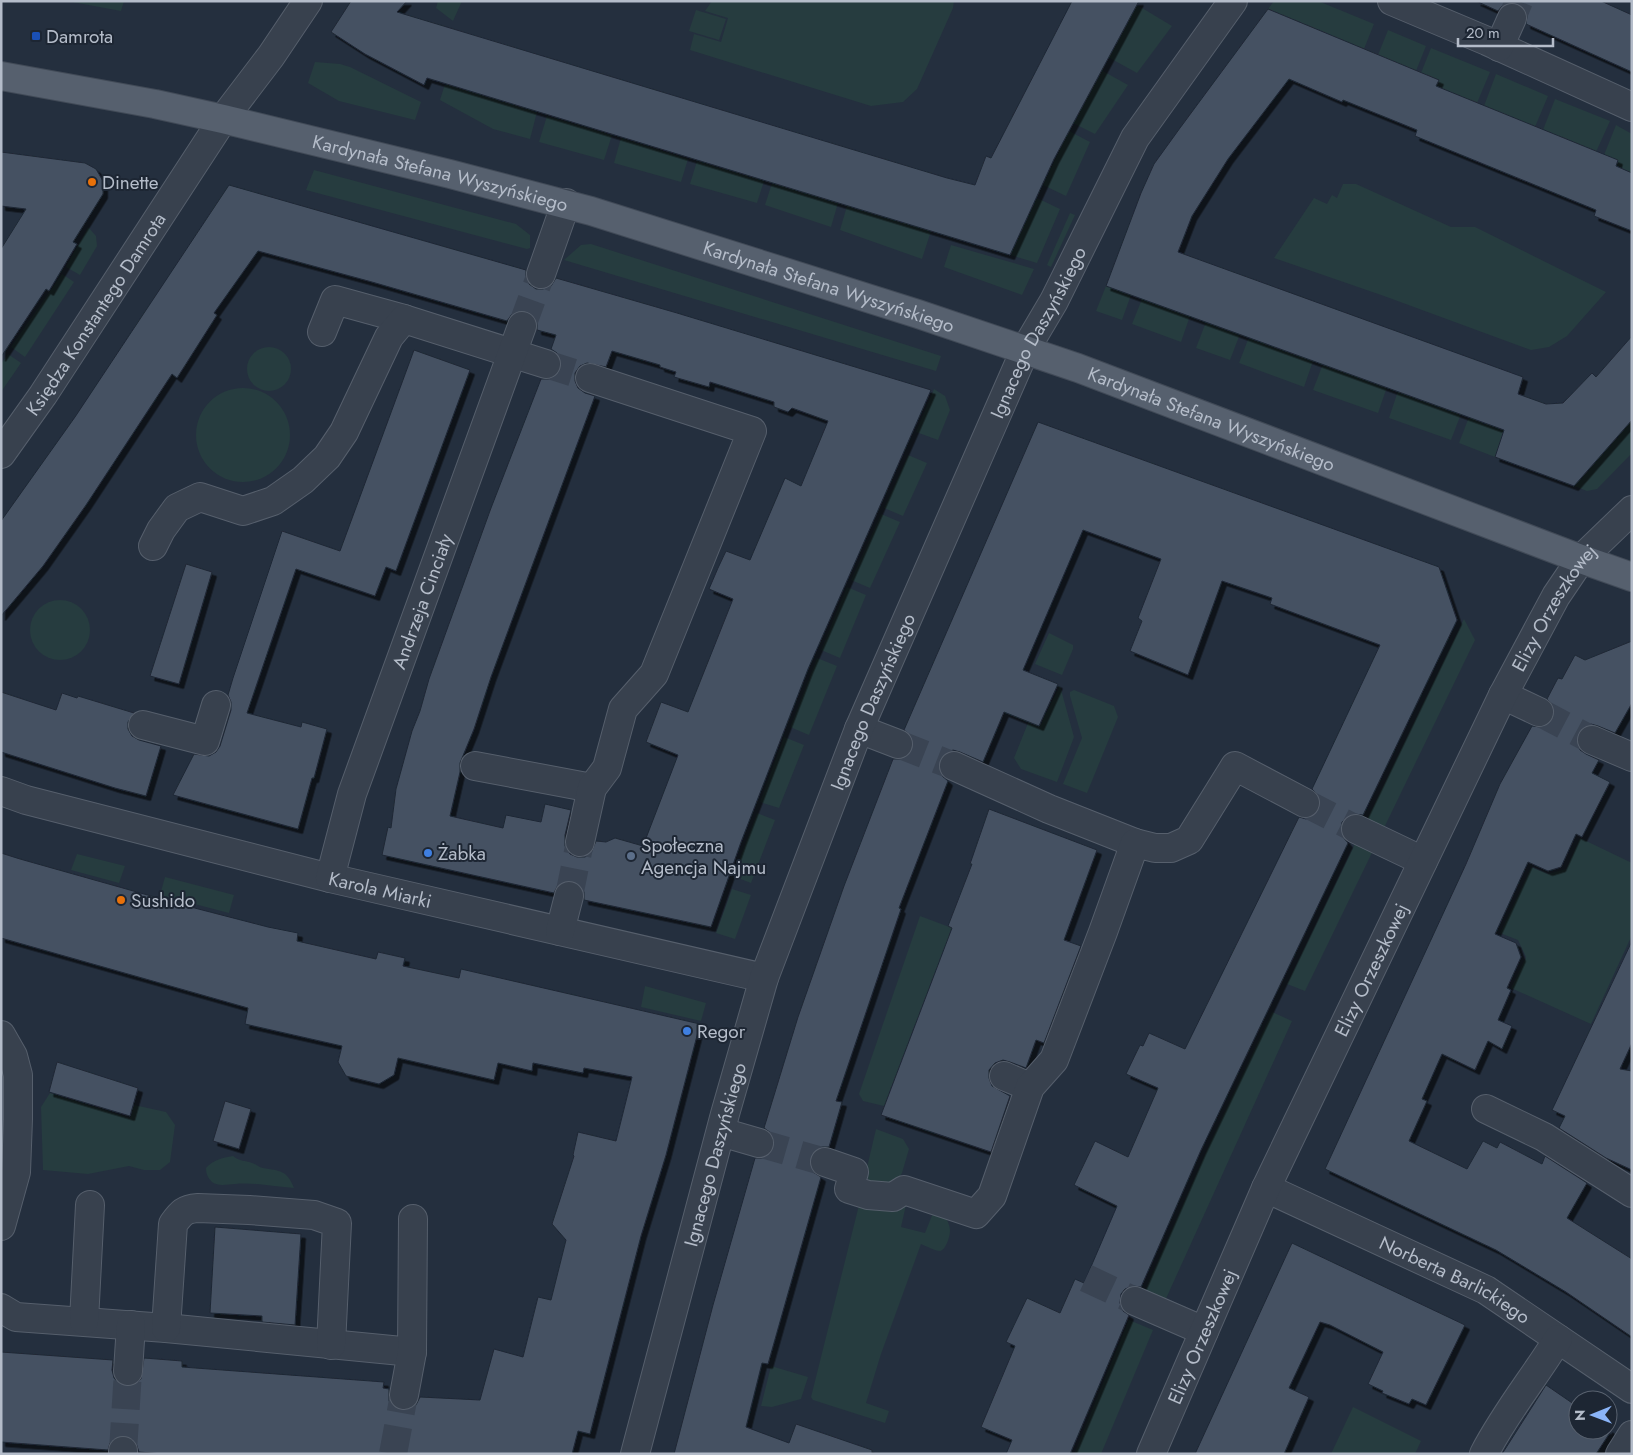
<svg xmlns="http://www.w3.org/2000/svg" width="1633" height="1455" font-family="Jost,sans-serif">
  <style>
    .green { fill: #263c3f }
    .building { fill: #455162; stroke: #1f2835; fill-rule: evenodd; filter: url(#shadow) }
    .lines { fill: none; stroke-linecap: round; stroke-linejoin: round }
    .minor-tunnel { stroke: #3a4453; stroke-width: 28; stroke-dasharray: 28 14; stroke-linecap: butt }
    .minor-casing { stroke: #565f6c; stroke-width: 30 }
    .major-casing { stroke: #414a57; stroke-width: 30 }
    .minor { stroke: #38414e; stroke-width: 28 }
    .major { stroke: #56606e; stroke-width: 28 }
    .transit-dot { fill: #1a4fb4; stroke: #1d2633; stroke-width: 2 }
    .food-dot { fill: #e8710a; stroke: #1d2633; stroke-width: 2 }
    .shop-dot { fill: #3f7fe0; stroke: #1d2633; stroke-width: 2 }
    .service-dot { fill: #5c6f8a; stroke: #1d2633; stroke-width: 2 }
    .labels { text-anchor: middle; stroke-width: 4; stroke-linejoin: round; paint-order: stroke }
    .poi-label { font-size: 19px; fill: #b4bcc9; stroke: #1d2633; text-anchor: start }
    .street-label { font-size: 19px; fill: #b4bcc9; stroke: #1d2633 }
  </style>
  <defs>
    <filter id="shadow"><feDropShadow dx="4.5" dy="4.5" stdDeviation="0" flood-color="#0009"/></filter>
  </defs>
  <rect width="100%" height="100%" fill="#242f3e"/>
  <g class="green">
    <polygon points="67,1 124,1 121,11"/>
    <polygon points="438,1 462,1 453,21 436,8"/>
    <polygon points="712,1 954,1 953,8 917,89 903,102 871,106 690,50 694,34 721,42 728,18 705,11"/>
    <polygon points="1274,1 1318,1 1374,24 1364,49 1268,9"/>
    <polygon points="1137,5 1172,26 1137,73 1108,57"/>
    <polygon points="696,10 726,19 719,40 689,31"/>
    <polygon points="1388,30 1426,46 1416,71 1378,55"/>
    <polygon points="1431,48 1490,72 1477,103 1436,86 1439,80 1421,73"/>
    <polygon points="315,62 340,64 350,67 421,102 415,120 339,101 308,83"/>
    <polygon points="1101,70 1128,85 1095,134 1073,123"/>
    <polygon points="1496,74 1548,96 1535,127 1484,106"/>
    <polygon points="445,84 537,112 530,139 493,129 440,100"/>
    <polygon points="1555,99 1610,121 1596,152 1543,130"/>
    <polygon points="547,116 612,135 604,160 539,142"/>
    <polygon points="1616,125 1632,134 1632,173 1616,166 1604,155"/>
    <polygon points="1069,131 1090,142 1066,196 1043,185"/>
    <polygon points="621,138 688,159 681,182 614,163"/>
    <polygon points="697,161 764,181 757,203 690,184"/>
    <polygon points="314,170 516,224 530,235 530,248 527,249 306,190"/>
    <polygon points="772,183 838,203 831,227 765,205"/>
    <polygon points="1343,184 1356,184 1451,227 1475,227 1606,292 1567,336 1549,347 1531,350 1384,296 1274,258 1314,198 1327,204 1332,195 1337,198"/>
    <polygon points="1037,198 1060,209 1037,263 1010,255"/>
    <polygon points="847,206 931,231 922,259 840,230"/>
    <polygon points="1070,213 1075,215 1051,267 1047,265"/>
    <polygon points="88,227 96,236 97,246 80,275 66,267"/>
    <polygon points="591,244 941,356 936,371 564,260 581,245"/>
    <polygon points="951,245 1034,269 1022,295 944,267"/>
    <polygon points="62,274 74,282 25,357 11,347"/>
    <polygon points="1106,286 1131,295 1122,320 1096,311"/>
    <polygon points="1142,299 1190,316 1181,342 1132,324"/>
    <polygon points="1206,322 1240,334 1230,360 1196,348"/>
    <polygon points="1249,337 1313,361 1304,387 1239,363"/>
    <circle cx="269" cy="369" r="22"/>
    <polygon points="8,354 21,363 1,392 1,364"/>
    <polygon points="1323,364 1387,387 1378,413 1313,390"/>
    <circle cx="243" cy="435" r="47"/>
    <polygon points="934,389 945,396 950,410 938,440 916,432"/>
    <polygon points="1398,391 1461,414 1451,440 1389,418"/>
    <polygon points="1469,417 1504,430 1495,457 1459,443"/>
    <polygon points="1632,420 1632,453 1597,489 1587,491 1574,486"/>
    <polygon points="908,455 927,463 903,516 884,508"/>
    <polygon points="881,514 900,522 870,588 851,580"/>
    <polygon points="847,587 866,595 840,658 821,650"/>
    <circle cx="60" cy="630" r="30"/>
    <polygon points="1464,619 1475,640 1305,991 1287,984"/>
    <polygon points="1049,633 1073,645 1073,649 1062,675 1035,664"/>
    <polygon points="817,658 837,666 809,735 790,727"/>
    <polygon points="1060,686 1074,737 1057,782 1021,769 1014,758 1028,723 1039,727"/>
    <polygon points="1074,690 1114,706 1118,717 1087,793 1063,784 1082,738 1070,696 1070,692"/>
    <polygon points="784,737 804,745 779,808 760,802"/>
    <polygon points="757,813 775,820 751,883 733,876"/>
    <polygon points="1580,838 1632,863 1632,935 1591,1024 1511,988 1526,957 1518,940 1500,933 1531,867 1548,874 1566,869"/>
    <polygon points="77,854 125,866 119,883 71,870"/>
    <polygon points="165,877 234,895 229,913 160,895"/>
    <polygon points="732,889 751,895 735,939 716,933"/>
    <polygon points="920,916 952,928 884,1106 863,1101 859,1094"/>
    <polygon points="645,986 706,1003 701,1021 641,1007"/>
    <polygon points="1272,1012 1292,1021 1164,1303 1143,1294 1213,1136"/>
    <polygon points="50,1093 130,1118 134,1105 166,1112 175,1125 170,1162 160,1170 144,1170 129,1166 88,1174 43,1170 41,1107"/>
    <polygon points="876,1129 903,1139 909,1149 902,1173 893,1186 873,1184 865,1176"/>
    <path d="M233,1156C241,1162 244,1160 252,1163C256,1164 258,1167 263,1168C280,1171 287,1170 294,1188C275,1187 255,1182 235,1184C228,1184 219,1187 212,1182C208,1178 206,1174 206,1168C213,1160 222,1158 233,1156Z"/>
    <path d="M859,1205H906L901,1227L925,1233L933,1213L945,1216C947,1220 950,1225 950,1231C950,1236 946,1250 940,1251C935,1251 926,1246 921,1244L881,1354L866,1403L889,1411L885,1423L813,1400L811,1397Z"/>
    <polygon points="1129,1320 1153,1330 1101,1454 1074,1454"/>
    <polygon points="771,1366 808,1377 801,1399 772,1407 761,1406"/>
    <polygon points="1353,1407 1421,1441 1415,1454 1331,1454"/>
  </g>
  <g class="building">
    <polygon points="351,1 407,1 397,12 947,178 975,185 986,156 991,158 1072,1 1139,1 1054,159 1010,255 427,78 424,85 365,54 331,32"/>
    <polygon points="1476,1 1601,1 1632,15 1632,72 1526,24 1527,16 1525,9 1519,4 1510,3 1503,5 1498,11"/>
    <polygon points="1268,9 1439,80 1436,86 1618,160 1616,166 1632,173 1632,231 1594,216 1596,210 1415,136 1417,130 1343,100 1342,102 1289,79 1228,159 1192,216 1178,252 1523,377 1518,394 1546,404 1563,403 1592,373 1596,377 1632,336 1632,420 1574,486 1495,457 1504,430 1106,286 1141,193 1154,164 1180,128"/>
    <polygon points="1,152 85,163 96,169 103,181 103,194 73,242 77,244 49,291 46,289 1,357 1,249 26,209 1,206"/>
    <path d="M229,185L526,270V276L529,284L536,289H543L551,286L556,278L677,313L931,390L808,669L741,842L711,927L584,900V892L580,885L572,881H565L558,885L554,893L382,855L388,827L391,828L396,789L412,731L420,711L429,679L491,508L541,379H549L556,376L561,368V360L557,353L551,349L556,335L537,330V323L534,316L528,312L520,311L512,314L507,321L372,282L258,251L214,313L217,315L177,378L172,374L86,505L43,566L1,616V521L75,417ZM612,351L660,365V367L676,372L674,377L709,387L710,382L774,402V407L788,412L792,408L828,421L801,486L785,478L750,560L726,551L718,568L709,589L733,599L688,712L661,702L646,742L678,755L643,846L615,838L606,842L596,841L591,853L585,857H577L570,854L565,846V835L571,810L545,804L541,822L506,815L503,828L450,816L460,772V763L474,729L491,677L595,396L585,393L578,388L575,381V373L580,366L587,363L606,367Z"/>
    <polygon points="414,350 470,370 396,571 386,567 375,596 296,569 247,713 301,727 302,722 327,729 314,778 312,778 298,829 173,795 194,754 209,756 216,752 220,746 231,710 231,702 228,695 233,678 282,531 340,551"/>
    <polygon points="1038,422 1439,567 1457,620 1363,815 1354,814 1348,816 1342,822 1341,831 1343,837 1348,843 1201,1150 1141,1287 1133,1286 1125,1289 1121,1294 1120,1303 1123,1311 1129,1315 1070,1454 1006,1454 1012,1440 981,1427 1015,1346 1006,1342 1027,1298 1060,1313 1075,1279 1084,1283 1117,1206 1074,1185 1095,1141 1128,1157 1158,1088 1126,1074 1140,1045 1143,1046 1149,1033 1185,1049 1299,817 1306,819 1313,816 1319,810 1321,802 1318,795 1312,789 1380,645 1270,604 1272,598 1222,581 1188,675 1130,651 1142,621 1138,618 1161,559 1083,530 1023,670 1058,684 1039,726 1004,712 983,762 960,752 953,750 945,754 940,760 938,767 941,775 948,781 899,908 901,909 836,1101 842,1102 829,1147 822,1147 815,1150 810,1157 810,1164 813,1172 821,1177 768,1364 762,1363 746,1427 789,1443 796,1424 872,1450 872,1454 674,1454 713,1305 755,1158 762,1158 769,1155 774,1148 774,1139 771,1133 764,1128 798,1017 844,886 893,759 901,759 908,756 912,750 913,741 910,735 904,730"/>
    <polygon points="186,564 212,572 179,684 150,676"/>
    <polygon points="1632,641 1632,703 1615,733 1598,726 1591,724 1583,727 1577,734 1577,742 1580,750 1586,754 1599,760 1592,773 1610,782 1582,837 1576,834 1561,867 1548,871 1528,862 1495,934 1516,943 1521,957 1507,988 1511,990 1498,1020 1512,1026 1502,1049 1488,1041 1475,1070 1442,1054 1422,1099 1427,1101 1409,1141 1467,1169 1483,1141 1497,1148 1500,1142 1542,1164 1545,1156 1587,1183 1567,1218 1632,1259 1632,1337 1566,1292 1496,1250 1325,1169 1466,864 1500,784 1532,726 1541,727 1548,725 1553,719 1554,710 1552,704 1547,699 1558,678 1562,679 1575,655 1585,660"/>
    <polygon points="1,692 56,710 62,693 77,698 78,696 134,713 128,722 128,729 132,736 139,740 161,746 146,796 115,788 1,752"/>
    <polygon points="989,809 1097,850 1064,940 1081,946 1044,1043 1036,1040 1026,1068 1010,1062 1003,1060 995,1063 989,1070 989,1078 992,1086 1010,1096 991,1152 881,1115 952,928 948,926 972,864 970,864"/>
    <polygon points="1,853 20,859 183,905 268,927 298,933 297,941 376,959 378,952 405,958 403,966 459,978 461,969 700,1024 666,1155 641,1236 590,1434 578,1431 572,1454 163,1454 139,1452 136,1443 130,1437 123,1435 115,1438 110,1443 108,1450 1,1442 1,1352 113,1360 112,1370 114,1378 119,1384 126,1386 134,1385 141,1379 144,1358 182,1361 182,1367 384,1382 383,1388 389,1389 389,1401 394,1407 402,1410 409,1410 416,1405 420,1397 480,1400 494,1349 523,1357 538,1297 551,1300 566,1240 552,1224 574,1156 573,1155 578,1132 616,1141 632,1077 584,1068 583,1073 533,1063 532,1071 498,1063 494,1080 398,1058 394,1075 379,1084 346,1076 338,1062 342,1046 245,1024 248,1008 1,938"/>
    <polygon points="1632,941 1632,1043 1620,1069 1632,1071 1632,1170 1606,1158 1559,1128 1565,1116 1552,1110"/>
    <polygon points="57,1062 138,1088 130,1116 49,1092"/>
    <polygon points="225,1101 251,1109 239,1149 213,1141"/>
    <polygon points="215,1227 301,1234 295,1325 262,1322 262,1316 210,1313"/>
    <polygon points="1292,1243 1465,1325 1426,1405 1412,1399 1409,1404 1382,1393 1383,1391 1368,1384 1383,1352 1330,1325 1320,1322 1289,1388 1309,1397 1284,1454 1195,1454"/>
    <polygon points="1546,1385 1578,1407 1578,1430 1608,1430 1608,1428 1611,1431 1596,1454 1502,1454"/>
  </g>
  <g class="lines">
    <g class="minor-tunnel">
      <polyline points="1512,18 1519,1"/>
      <polyline points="522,326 541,274"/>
      <polyline points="546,364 590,378"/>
      <polyline points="1539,712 1592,740"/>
      <polyline points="898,744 954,766"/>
      <polyline points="1305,803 1356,829"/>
      <polyline points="569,896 580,842"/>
      <polyline points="759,1143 825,1162"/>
      <polyline points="1086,1278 1135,1301"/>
      <polyline points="123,1451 128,1371"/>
      <polyline points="393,1454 404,1395"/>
    </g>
    <defs>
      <g id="minor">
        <polyline points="1392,1 1487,41 1632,107"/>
        <polyline points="1499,47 1512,18"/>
        <polyline points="541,274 566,203"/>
        <polyline points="322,332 335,300 404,319"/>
        <path id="s1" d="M1,454L43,395L223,119L271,56L308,1"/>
        <polyline points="153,546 161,530 177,508 200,497 243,511 273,501 303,480 327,457 344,432 389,337 404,319 546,364"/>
        <polyline points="1503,695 1539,712"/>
        <polyline points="143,725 205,741 216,705"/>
        <polyline points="859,729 898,744"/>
        <polyline points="1592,740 1632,757"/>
        <polyline points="475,766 592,788"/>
        <polyline points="954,766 1049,809 1135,843"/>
        <path id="s2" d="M1,791L26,800L330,878L764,978"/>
        <polyline points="1356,829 1423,861"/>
        <polyline points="580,842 592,788 607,768 623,709 654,674 752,431 590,378"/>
        <path id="s3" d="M330,878L352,794L522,326"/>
        <polyline points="560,931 569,896"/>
        <polyline points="1,1035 13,1056 18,1075 18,1119 16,1172 1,1226"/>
        <polyline points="1004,1076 1030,1087"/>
        <polyline points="1486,1109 1544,1137 1632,1193"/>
        <polyline points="721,1132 759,1143"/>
        <polyline points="825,1162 854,1172 849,1189 868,1195 893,1197 904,1190 976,1214 992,1196 1030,1087 1054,1060 1103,932 1135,843 1155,848 1171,848 1189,840 1235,766 1305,803"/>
        <path id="s4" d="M1266,1188L1486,1290L1632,1389"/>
        <polyline points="1135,1301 1204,1331"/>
        <polyline points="1,1308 16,1317 166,1328 412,1352"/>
        <polyline points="84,1321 90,1205"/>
        <path d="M166,1328L173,1224C181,1213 184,1209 198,1208L249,1210L314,1215L337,1223L331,1345"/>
        <polyline points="128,1371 131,1325"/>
        <polyline points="404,1395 412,1352 413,1219"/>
        <polyline points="123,1454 123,1451"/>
        <path id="s5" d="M635,1454L725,1114L764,978L859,729L1025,350L1054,301L1135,138L1233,1"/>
        <path id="s6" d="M1151,1454L1266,1188L1503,695L1556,596L1581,559L1632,510"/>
        <path d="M1484,1454C1505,1413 1534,1378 1558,1339"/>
        <polyline points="1620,1454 1632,1435"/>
      </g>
      <g id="major">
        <path id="s7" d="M1,76L155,104L223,119L450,174L591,211L918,314L1078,368L1581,559L1632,577"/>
      </g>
    </defs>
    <use href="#minor" class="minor-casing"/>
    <use href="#major" class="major-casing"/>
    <use href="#minor" class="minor"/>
    <use href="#major" class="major"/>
  </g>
  <rect class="transit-dot" x="31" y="31" width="10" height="10" rx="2.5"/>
  <g class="food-dot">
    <circle cx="92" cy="182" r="5"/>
    <circle cx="121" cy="900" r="5"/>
  </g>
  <g class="shop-dot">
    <circle cx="428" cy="853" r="5"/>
    <circle cx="687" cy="1031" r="5"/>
  </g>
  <circle class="service-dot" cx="631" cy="856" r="5"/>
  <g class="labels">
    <g class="poi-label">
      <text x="46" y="43">Damrota</text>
      <text x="102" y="189">Dinette</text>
      <text x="641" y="852">Społeczna<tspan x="641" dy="22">Agencja Najmu</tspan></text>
      <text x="438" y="860">Żabka</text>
      <text x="131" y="907">Sushido</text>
      <text x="697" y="1038">Regor</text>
    </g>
    <g class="street-label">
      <text dy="7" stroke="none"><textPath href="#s7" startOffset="450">Kardynała Stefana Wyszyńskiego</textPath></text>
      <text dy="7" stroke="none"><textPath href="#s7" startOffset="855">Kardynała Stefana Wyszyńskiego</textPath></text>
      <text dy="7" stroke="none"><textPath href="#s1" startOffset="169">Księdza Konstantego Damrota</textPath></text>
      <text dy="7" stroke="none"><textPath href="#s5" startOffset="1195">Ignacego Daszyńskiego</textPath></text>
      <text dy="7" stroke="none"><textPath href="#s7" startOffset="1260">Kardynała Stefana Wyszyńskiego</textPath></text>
      <text dy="7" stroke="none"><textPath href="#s3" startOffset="292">Andrzeja Cinciały</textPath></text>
      <text dy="7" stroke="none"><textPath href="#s6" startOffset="938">Elizy Orzeszkowej</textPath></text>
      <text dy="7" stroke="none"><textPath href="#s5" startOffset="790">Ignacego Daszyńskiego</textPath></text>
      <text dy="7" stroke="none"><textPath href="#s2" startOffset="392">Karola Miarki</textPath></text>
      <text dy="7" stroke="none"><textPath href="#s6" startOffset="532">Elizy Orzeszkowej</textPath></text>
      <text dy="7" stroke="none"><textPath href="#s5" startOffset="310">Ignacego Daszyńskiego</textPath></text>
      <text dy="7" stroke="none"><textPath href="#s4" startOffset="210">Norberta Barlickiego</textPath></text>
      <text dy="7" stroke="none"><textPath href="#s6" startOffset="128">Elizy Orzeszkowej</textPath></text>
    </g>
  </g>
  <rect width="1633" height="1455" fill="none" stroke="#b4bcc9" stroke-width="5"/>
  <g transform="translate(1593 1415) rotate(269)"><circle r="24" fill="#1d2633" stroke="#59626f"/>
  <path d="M0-4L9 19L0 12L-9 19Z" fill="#8ab4f8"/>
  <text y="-8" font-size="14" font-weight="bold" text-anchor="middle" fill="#b4bcc9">N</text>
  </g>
  <path d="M1458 38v8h95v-8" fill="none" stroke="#b4bcc9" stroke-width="2.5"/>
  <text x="1466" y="38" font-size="15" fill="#b4bcc9" stroke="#1d2633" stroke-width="4" paint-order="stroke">20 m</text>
</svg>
